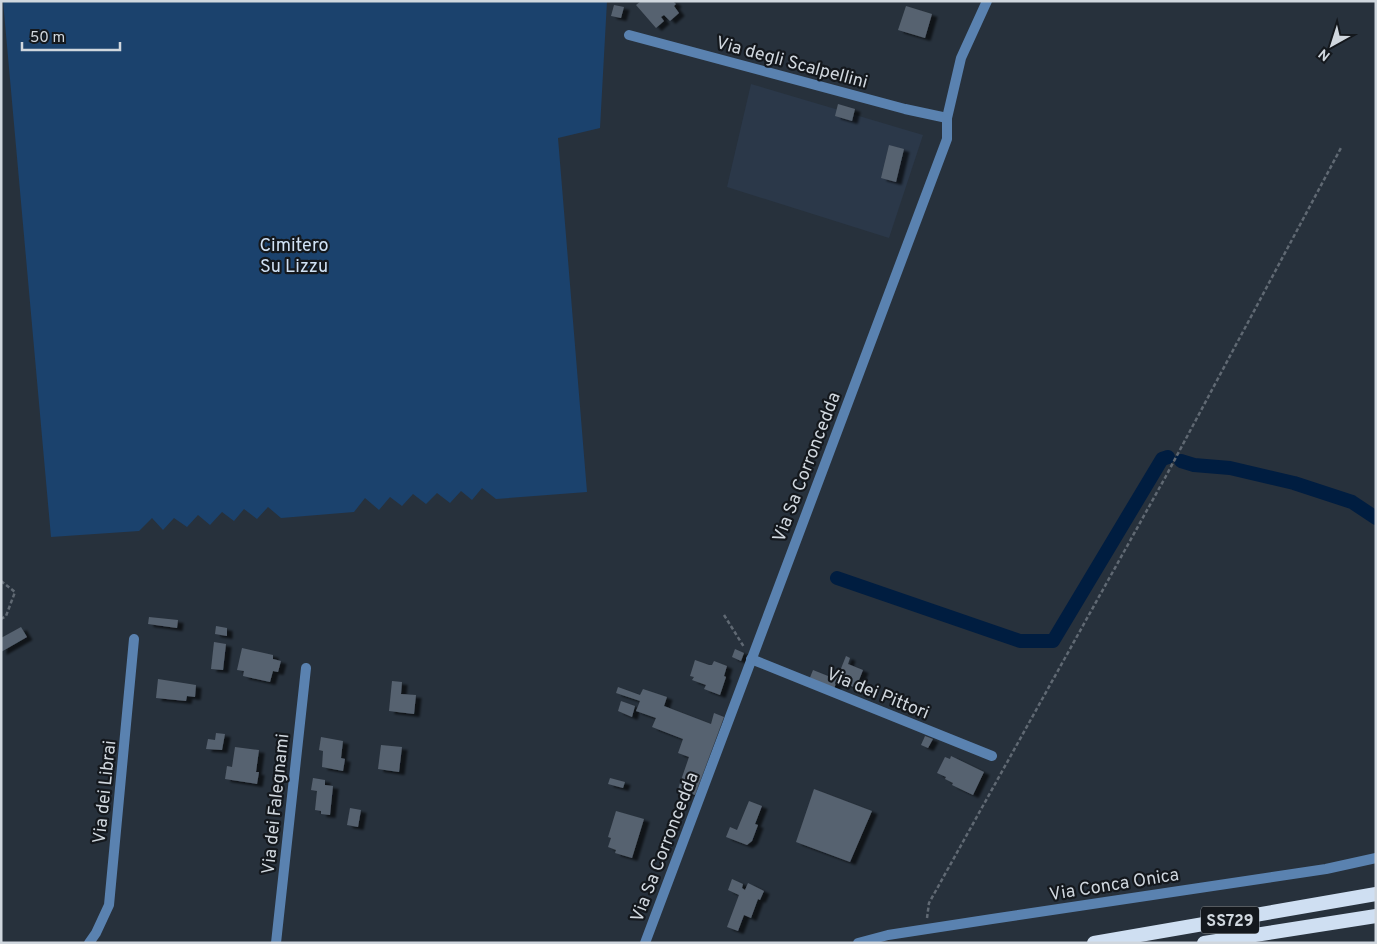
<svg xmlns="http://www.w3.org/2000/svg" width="1377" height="944" font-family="Overpass,sans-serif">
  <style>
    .built { fill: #2b3849 }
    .green { fill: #1b426d }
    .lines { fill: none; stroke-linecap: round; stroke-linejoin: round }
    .canal { stroke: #001d40; stroke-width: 14 }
    .building { fill: #57626f; filter: url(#shadow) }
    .path { stroke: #606973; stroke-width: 2.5; stroke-dasharray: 4 2.5; stroke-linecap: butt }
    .minor { stroke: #5a82b0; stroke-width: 10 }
    .tertiary { stroke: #5a82b0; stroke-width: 10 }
    .trunk { stroke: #cfdff2; stroke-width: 14 }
    .labels { text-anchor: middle; stroke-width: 4.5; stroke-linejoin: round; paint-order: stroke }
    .shield { fill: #14181d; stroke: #989ea4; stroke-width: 1 }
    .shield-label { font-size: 16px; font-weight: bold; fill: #d0d7de }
    .street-label { font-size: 18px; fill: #d0d7de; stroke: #14181d }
    .park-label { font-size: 18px; fill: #d0e1f4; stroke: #14181d }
  </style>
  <defs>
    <filter id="shadow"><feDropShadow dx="5.5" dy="3" stdDeviation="1" flood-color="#0009"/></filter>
  </defs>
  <rect width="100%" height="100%" fill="#27313c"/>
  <polygon class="built" points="751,84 923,135 889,238 727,187"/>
  <polygon class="green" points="3,1 607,1 600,128 558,138 587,492 496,499 482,488 472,500 461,491 450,503 437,493 426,504 413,494 402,506 390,497 379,510 365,498 354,512 281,518 268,507 257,519 244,509 234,521 222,512 210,525 198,515 187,527 174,518 163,530 152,518 139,531 51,537"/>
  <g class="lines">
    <g class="canal">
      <polyline points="1181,461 1194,465 1230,468 1294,483 1352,502 1376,518"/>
      <polyline points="837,578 1020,641 1053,641 1162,459 1168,457"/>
    </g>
  </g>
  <g class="building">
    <polygon points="641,1 673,1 676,4 674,6 679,13 670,21 664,15 661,17 664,21 656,28 636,5"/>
    <polygon points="614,5 624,7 621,18 611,16"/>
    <polygon points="906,6 932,14 925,38 898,30"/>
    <polygon points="838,104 855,109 852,121 835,116"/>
    <polygon points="889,145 904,149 896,182 881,178"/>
    <polygon points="149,617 178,620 177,628 148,624"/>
    <polygon points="216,626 227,628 227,636 215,634"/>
    <polygon points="21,627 27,637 1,652 1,638"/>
    <polygon points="214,642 226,644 223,670 211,669"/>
    <polygon points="242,648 273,655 273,659 281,661 278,672 273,671 270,682 243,676 244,671 237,670"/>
    <polygon points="735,649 744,653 741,661 732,657"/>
    <polygon points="846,656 850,658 848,664 863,670 856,688 837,680 834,689 809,680 813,670 833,678 834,674 838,676"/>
    <polygon points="695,660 709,665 712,665 714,661 727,666 724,676 726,677 720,695 704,689 706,685 692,680 694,677 690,676"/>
    <polygon points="158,679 196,685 195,697 187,696 186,701 156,698"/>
    <polygon points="392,681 402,682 401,694 416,695 414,714 389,711"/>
    <polygon points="618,687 640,695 643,689 667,697 664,706 711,724 714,713 724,717 695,795 678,789 689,757 678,753 683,739 652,727 656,718 636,711 640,701 616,693"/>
    <polygon points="621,701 635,706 632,717 618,711"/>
    <polygon points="216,733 225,734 222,750 206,749 208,739 215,740"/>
    <polygon points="925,736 933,739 928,748 921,745"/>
    <polygon points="321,737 343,741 341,758 345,759 343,771 322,767 323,751 319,750"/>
    <polygon points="381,745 402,747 399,772 378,769"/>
    <polygon points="235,747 259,750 256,772 259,772 257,784 225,779 227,766 232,767"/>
    <polygon points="951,756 984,772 973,795 952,785 953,783 945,779 946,777 937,773 945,757 950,759"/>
    <polygon points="313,778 325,780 325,785 333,786 330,815 321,814 321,811 315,810 317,791 311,790"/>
    <polygon points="610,778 625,782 623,788 608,784"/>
    <polygon points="814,789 872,811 850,862 796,842"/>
    <polygon points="749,801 762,806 755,824 758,825 752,841 747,845 726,837 730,827 737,830"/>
    <polygon points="350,808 361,810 358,827 347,825"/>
    <polygon points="616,811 644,819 632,858 615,853 616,850 608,847 611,838 608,837"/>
    <polygon points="732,879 743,884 742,888 745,890 748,883 764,891 760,900 758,899 751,918 744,915 738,931 727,927 739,895 728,890"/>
  </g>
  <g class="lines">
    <g class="path">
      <polyline points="1,581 15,592 6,616 1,619"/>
      <polyline points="724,615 744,647"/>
      <polyline points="927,918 929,903 1166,476 1342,146"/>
    </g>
    <g class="minor">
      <polyline points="629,35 905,109 947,118"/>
      <polyline points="751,659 992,756"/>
      <polyline points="89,943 96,933 109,905 134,639"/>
      <polyline points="276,943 306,668"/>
      <polyline points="645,943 947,139 947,118 961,58 987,1"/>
    </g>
    <polyline class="tertiary" points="858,943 888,935 992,919 1326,869 1376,858"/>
    <g class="trunk">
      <polyline points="1094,943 1376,894"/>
      <polyline points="1204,943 1376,916"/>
    </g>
  </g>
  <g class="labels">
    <rect class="shield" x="1201" y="906.5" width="58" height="27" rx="4"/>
    <g class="shield-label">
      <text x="1230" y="926">SS729</text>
    </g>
    <g class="street-label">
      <text transform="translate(792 62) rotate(15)" y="6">Via degli Scalpellini</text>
      <text transform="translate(806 467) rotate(-69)" y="6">Via Sa Corroncedda</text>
      <text transform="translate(878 693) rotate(22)" y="6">Via dei Pittori</text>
      <text transform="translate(104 792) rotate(-84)" y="6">Via dei Librai</text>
      <text transform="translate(275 804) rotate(-84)" y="6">Via dei Falegnami</text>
      <text transform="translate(664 847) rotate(-69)" y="6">Via Sa Corroncedda</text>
      <text transform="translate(1114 884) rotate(-9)" y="6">Via Conca Onica</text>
    </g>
    <g class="park-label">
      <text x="294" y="251">Cimitero<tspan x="294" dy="21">Su Lizzu</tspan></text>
    </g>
  </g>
  <rect width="1377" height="944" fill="none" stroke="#d0d7de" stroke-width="5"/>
  <g transform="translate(1332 45) rotate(219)" stroke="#14181d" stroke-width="4" paint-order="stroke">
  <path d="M0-4L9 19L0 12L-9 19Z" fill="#d0d7de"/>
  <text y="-8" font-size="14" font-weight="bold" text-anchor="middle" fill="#d0d7de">N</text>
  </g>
  <path d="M22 42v8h98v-8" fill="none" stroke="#d0d7de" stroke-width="2.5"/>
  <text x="30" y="42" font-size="15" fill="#d0d7de" stroke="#14181d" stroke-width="4" paint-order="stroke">50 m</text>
</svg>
